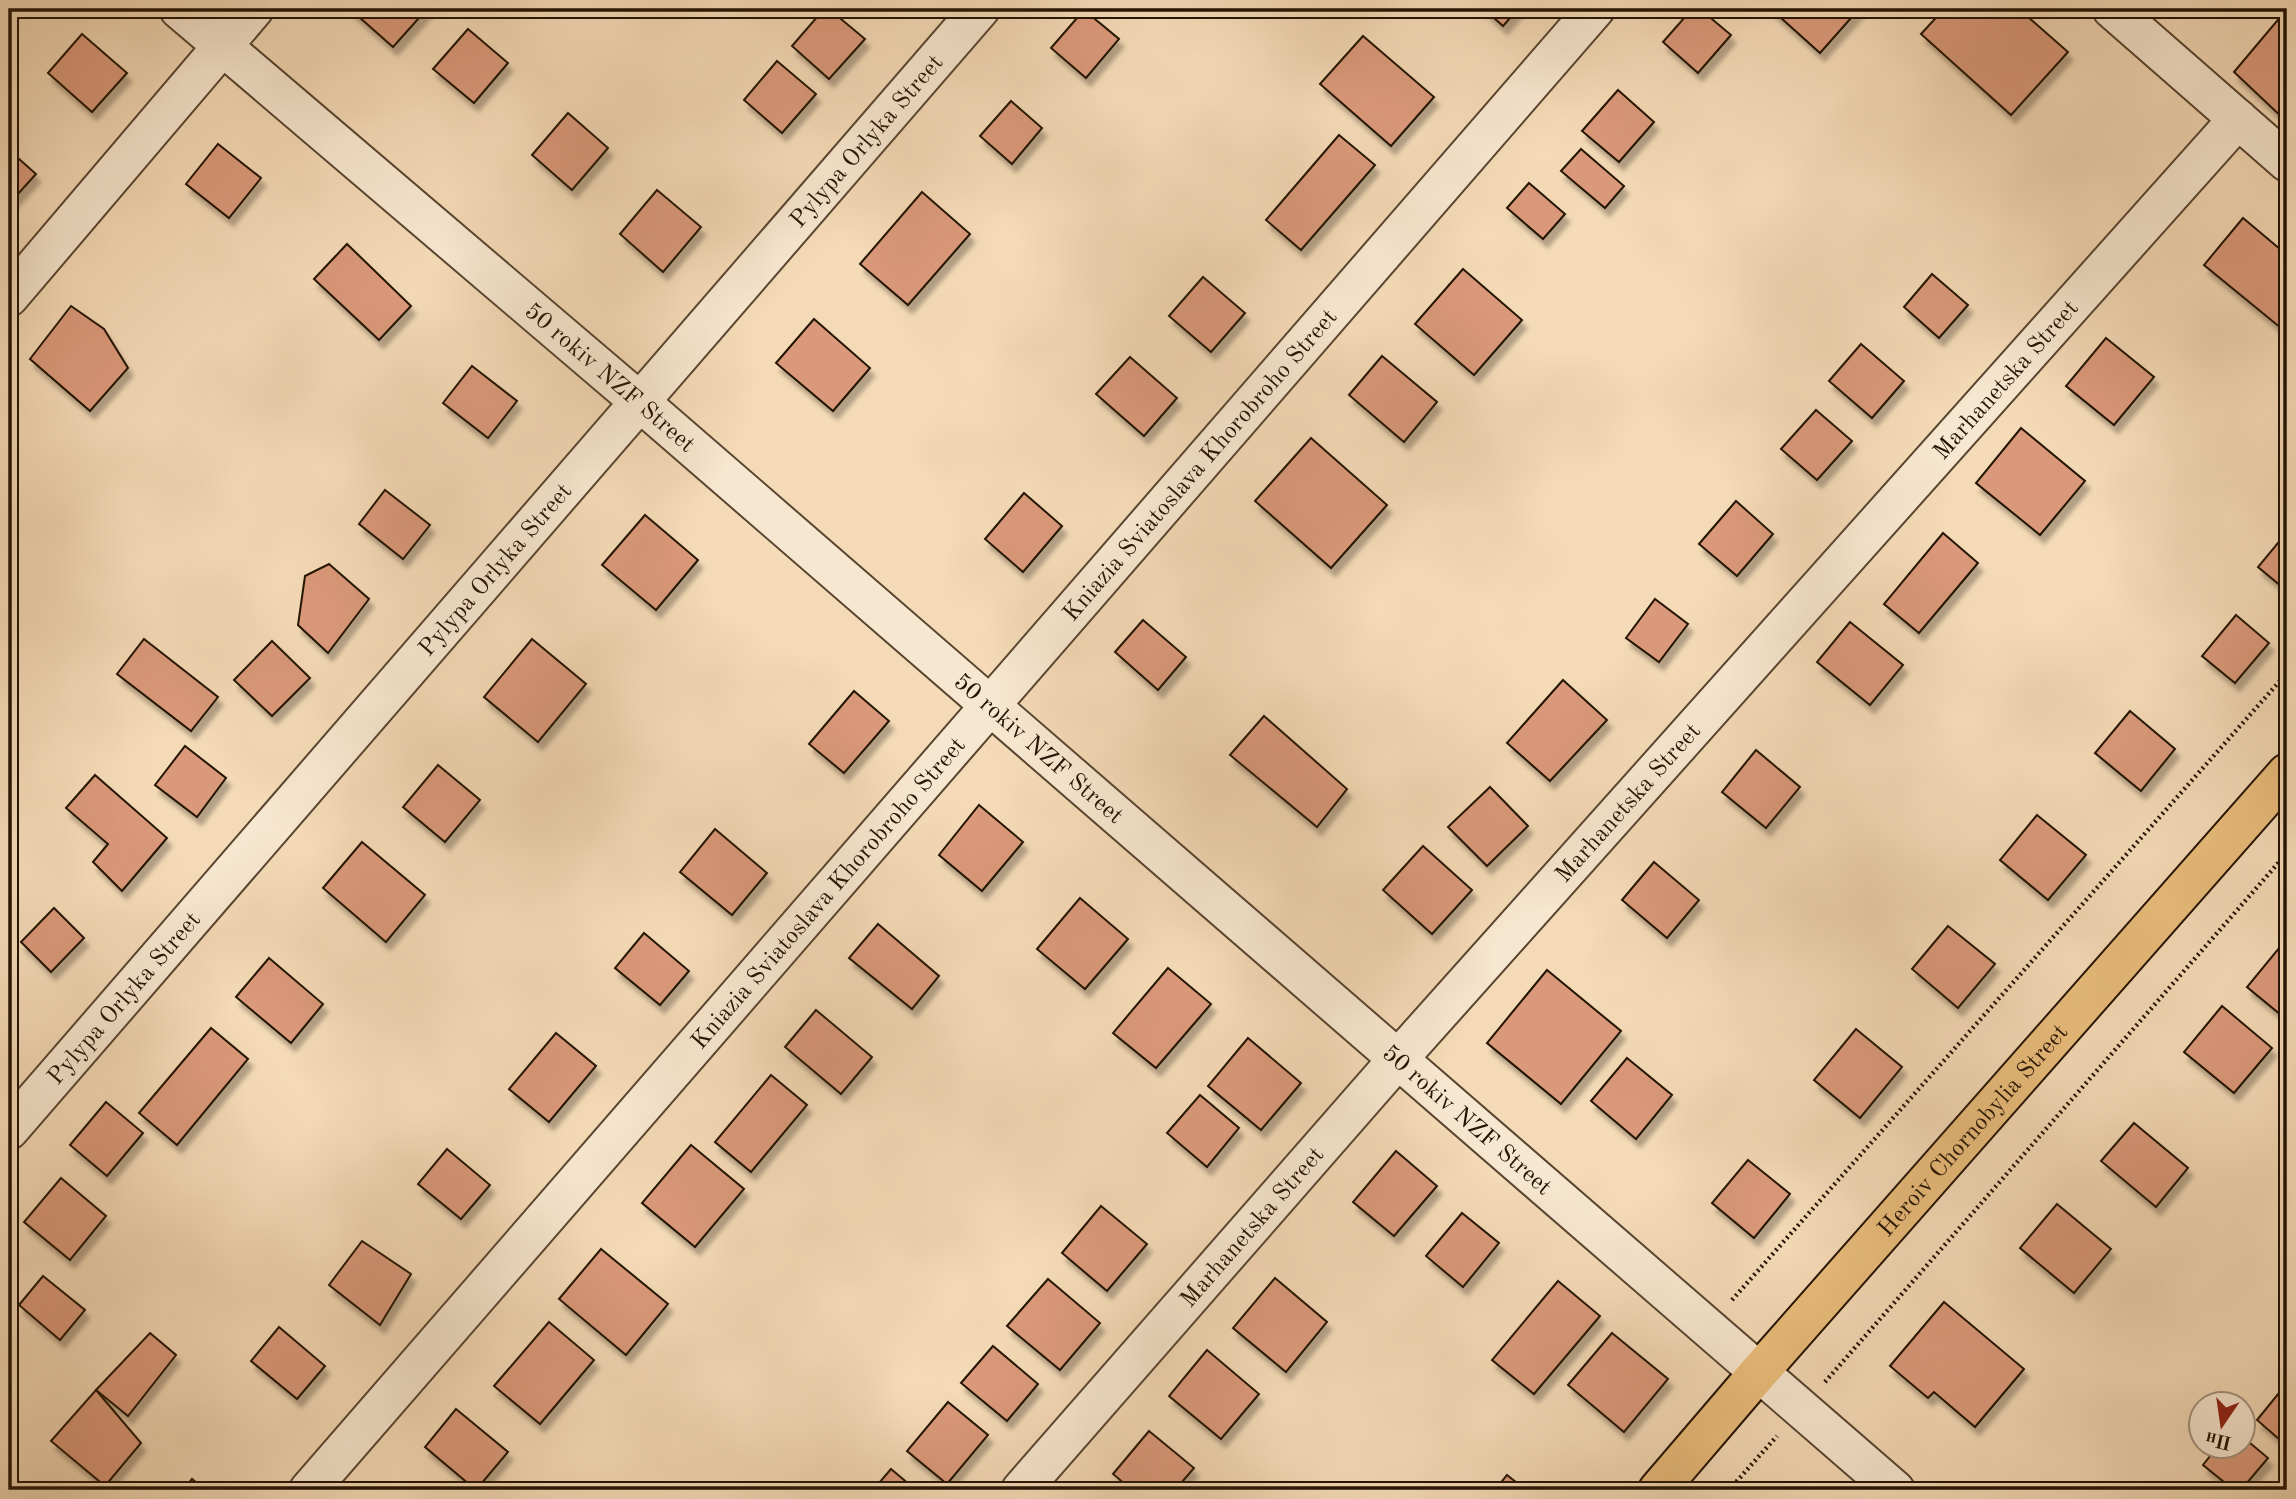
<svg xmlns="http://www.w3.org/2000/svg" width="2296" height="1499" font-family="'Old Standard TT',serif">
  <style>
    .building { fill: #da997a; stroke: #241304; stroke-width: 2; filter: url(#shadow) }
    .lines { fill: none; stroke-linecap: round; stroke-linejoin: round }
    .minor-casing { stroke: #584530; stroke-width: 42 }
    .major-casing { stroke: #241304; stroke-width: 42 }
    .path { stroke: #241304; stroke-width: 4.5; stroke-dasharray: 2 3.5; stroke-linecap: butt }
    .minor { stroke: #f8e7d0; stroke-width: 38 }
    .major { stroke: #eabd7b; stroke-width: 38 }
    .labels { text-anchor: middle; stroke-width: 6; stroke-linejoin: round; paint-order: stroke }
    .street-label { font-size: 24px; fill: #241304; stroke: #f8e7d0 }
  </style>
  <defs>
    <filter id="shadow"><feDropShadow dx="4.5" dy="8" stdDeviation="2" flood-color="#0004"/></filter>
  </defs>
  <rect width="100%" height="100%" fill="#f4dab6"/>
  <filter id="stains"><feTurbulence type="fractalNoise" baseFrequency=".00286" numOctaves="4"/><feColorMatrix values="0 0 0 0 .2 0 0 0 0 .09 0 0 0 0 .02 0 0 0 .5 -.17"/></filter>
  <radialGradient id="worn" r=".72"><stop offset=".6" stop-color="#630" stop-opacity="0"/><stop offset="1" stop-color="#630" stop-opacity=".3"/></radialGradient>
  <g class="building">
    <polygon points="350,9 427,9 393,47"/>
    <polygon points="824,9 829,9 865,39 829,79 792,46"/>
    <polygon points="1484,9 1518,9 1503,26"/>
    <polygon points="1692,9 1700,9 1731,35 1698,73 1663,42"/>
    <polygon points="1771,9 1859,9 1820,53"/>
    <polygon points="1944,9 2019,9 2068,52 2011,115 1921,34"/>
    <polygon points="2287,9 2287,122 2234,72"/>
    <polygon points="1084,10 1119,39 1086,78 1051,48"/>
    <polygon points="468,29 508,63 474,103 433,69"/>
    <polygon points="82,34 127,73 92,112 48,73"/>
    <polygon points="1363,36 1434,97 1391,146 1320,84"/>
    <polygon points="777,61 816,94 782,133 744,100"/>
    <polygon points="1618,90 1654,122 1619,162 1582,131"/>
    <polygon points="1011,101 1042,128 1012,164 980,136"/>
    <polygon points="568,113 608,148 572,190 532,155"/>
    <polygon points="1339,135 1375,165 1301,250 1266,220"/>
    <polygon points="218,144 261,178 229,218 186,184"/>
    <polygon points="1581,149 1624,186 1605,208 1561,171"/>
    <polygon points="9,150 36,174 9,204"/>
    <polygon points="1529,183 1565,214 1543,239 1507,208"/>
    <polygon points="657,190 701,227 663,272 620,234"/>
    <polygon points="922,192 970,234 908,305 860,264"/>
    <polygon points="2243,218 2287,255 2287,333 2204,265"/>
    <polygon points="347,244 411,306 379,340 314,279"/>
    <polygon points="1463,269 1522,320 1474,375 1415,324"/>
    <polygon points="1932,274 1968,305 1939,338 1904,307"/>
    <polygon points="1203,277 1245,313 1211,352 1169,316"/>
    <polygon points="71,306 104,329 128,368 90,411 30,359"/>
    <polygon points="814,319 870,368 833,411 776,363"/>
    <polygon points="2106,338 2154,377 2114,425 2066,386"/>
    <polygon points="1861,344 1904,381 1872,418 1829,381"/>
    <polygon points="1382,356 1437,402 1404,442 1349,395"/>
    <polygon points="1130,357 1177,398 1144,436 1096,394"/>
    <polygon points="472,366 517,401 488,438 443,403"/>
    <polygon points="1816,410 1852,441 1817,480 1781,449"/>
    <polygon points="2021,428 2085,481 2040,535 1976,483"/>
    <polygon points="1311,438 1387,505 1331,568 1255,501"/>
    <polygon points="385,490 430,525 403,559 359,524"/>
    <polygon points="1024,493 1062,526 1023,572 985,539"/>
    <polygon points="1736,501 1773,534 1737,576 1699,544"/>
    <polygon points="645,515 698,560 656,610 602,565"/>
    <polygon points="2287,532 2287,591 2258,567"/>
    <polygon points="1943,533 1978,563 1919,633 1884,604"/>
    <polygon points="329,564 369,599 328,653 298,625 305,576"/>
    <polygon points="1655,599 1688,624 1659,662 1626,638"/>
    <polygon points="2236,615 2269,643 2235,683 2202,656"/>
    <polygon points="1143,620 1186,657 1158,690 1115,652"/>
    <polygon points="1850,622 1903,665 1870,705 1817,662"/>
    <polygon points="144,639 218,697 191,731 117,674"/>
    <polygon points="532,639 586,684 538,742 484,697"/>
    <polygon points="272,641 310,678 272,716 234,680"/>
    <polygon points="1563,680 1607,720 1550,781 1507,743"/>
    <polygon points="854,691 889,721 844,773 809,744"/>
    <polygon points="2130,711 2175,749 2141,791 2095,753"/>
    <polygon points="1264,716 1347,789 1317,827 1230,755"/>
    <polygon points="185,746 226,778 197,817 155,785"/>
    <polygon points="1756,750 1800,787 1766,828 1722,792"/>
    <polygon points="438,765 480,800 445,842 403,807"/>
    <polygon points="95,775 167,838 122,891 93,862 108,844 66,808"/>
    <polygon points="1490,787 1528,826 1487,866 1448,827"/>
    <polygon points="979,805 1023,842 982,891 939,855"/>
    <polygon points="2037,815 2086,855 2048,900 2000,860"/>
    <polygon points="715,829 767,873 732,915 680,872"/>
    <polygon points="362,842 425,895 386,942 323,888"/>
    <polygon points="1423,846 1472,890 1432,934 1383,890"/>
    <polygon points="1654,862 1699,900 1667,938 1622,900"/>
    <polygon points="1080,898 1128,939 1085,989 1037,949"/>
    <polygon points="54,908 84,938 51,972 21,942"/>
    <polygon points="878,924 939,976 912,1009 849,958"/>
    <polygon points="1948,926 1995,964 1958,1008 1912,969"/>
    <polygon points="644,933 689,971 660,1005 615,968"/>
    <polygon points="2284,942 2287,944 2287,1020 2247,987"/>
    <polygon points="269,958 323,1004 291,1043 236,997"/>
    <polygon points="1168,968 1211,1004 1156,1068 1113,1033"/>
    <polygon points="1547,970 1621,1031 1561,1104 1487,1043"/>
    <polygon points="2222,1006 2272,1048 2234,1093 2184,1052"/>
    <polygon points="816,1010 872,1057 841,1094 785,1047"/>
    <polygon points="211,1028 248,1059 177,1145 139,1113"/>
    <polygon points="1856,1029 1902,1067 1860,1118 1814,1080"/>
    <polygon points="556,1033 596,1066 549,1122 509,1089"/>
    <polygon points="1248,1038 1301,1083 1261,1130 1208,1086"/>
    <polygon points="1627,1058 1672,1095 1636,1139 1591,1101"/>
    <polygon points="771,1075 807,1105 751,1172 715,1142"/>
    <polygon points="1200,1095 1239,1128 1207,1167 1167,1133"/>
    <polygon points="106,1102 143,1133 107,1176 70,1145"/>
    <polygon points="2134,1123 2188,1168 2156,1207 2101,1161"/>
    <polygon points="691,1145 744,1189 695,1247 642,1203"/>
    <polygon points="447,1149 490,1185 461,1219 418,1184"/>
    <polygon points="1396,1151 1437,1186 1394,1236 1353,1202"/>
    <polygon points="1748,1160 1790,1194 1754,1238 1712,1203"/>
    <polygon points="61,1178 106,1216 70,1260 24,1222"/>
    <polygon points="2057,1204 2111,1249 2074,1293 2020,1248"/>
    <polygon points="1101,1206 1147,1244 1107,1291 1062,1253"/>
    <polygon points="1462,1213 1499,1243 1463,1287 1426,1256"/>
    <polygon points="362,1241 411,1274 380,1325 329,1285"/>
    <polygon points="601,1249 668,1304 626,1355 559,1299"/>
    <polygon points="43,1276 85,1310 60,1340 19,1305"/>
    <polygon points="1275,1278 1327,1322 1286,1372 1233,1328"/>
    <polygon points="1048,1279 1100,1323 1060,1370 1007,1326"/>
    <polygon points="1558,1281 1600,1316 1534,1394 1492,1360"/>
    <polygon points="1944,1302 2024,1369 1975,1427 1934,1392 1928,1398 1890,1366"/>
    <polygon points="549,1322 594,1360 540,1424 494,1386"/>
    <polygon points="279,1327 325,1366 297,1399 251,1361"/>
    <polygon points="150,1333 176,1355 128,1416 96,1390"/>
    <polygon points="1612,1333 1668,1379 1624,1432 1568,1385"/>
    <polygon points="993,1346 1038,1384 1007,1421 961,1383"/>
    <polygon points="1207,1350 1259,1394 1221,1439 1169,1396"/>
    <polygon points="2287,1383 2287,1446 2257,1420"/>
    <polygon points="96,1390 141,1443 105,1486 51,1441"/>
    <polygon points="948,1402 988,1435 947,1484 907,1451"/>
    <polygon points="456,1409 508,1452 476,1490 425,1447"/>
    <polygon points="1149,1431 1194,1468 1175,1490 1132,1490 1113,1474"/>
    <polygon points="2244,1438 2268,1458 2241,1490 2234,1490 2203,1465 2218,1446 2244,1446"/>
    <polygon points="891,1469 916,1490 873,1490"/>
    <polygon points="1507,1475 1526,1490 1495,1490"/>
    <polygon points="192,1479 206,1490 183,1490"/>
  </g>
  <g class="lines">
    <defs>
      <g id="minor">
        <path id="s1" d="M179,9L640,402L1895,1490"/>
        <polyline points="2112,9 2287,162"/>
        <polyline points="9,297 254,9"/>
        <path id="s2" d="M9,1130L980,9"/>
        <path id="s3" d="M309,1490L1595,9"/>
        <path id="s4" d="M1021,1490L1398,1059L2238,119"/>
      </g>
      <g id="major">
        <path id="s5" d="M1658,1490L1759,1372L2287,773"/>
      </g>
    </defs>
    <use href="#minor" class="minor-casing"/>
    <use href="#major" class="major-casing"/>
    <g class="path">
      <polyline points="1732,1300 2287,673"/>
      <polyline points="1825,1382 2287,853"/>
      <polyline points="1729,1490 1777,1436"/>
    </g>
    <use href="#minor" class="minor"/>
    <use href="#major" class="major"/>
  </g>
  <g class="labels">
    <g class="street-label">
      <text dy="8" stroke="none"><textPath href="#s2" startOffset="1309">Pylypa Orlyka Street</textPath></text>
      <text dy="8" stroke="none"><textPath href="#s1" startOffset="567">50 rokiv NZF Street</textPath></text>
      <text dy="8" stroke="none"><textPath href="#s4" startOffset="1484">Marhanetska Street</textPath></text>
      <text dy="8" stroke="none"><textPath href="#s3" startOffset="1358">Kniazia Sviatoslava Khorobroho Street</textPath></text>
      <text dy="8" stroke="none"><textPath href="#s2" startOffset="742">Pylypa Orlyka Street</textPath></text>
      <text dy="8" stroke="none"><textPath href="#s1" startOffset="1134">50 rokiv NZF Street</textPath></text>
      <text dy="8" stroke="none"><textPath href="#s4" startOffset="917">Marhanetska Street</textPath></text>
      <text dy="8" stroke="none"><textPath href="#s3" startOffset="791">Kniazia Sviatoslava Khorobroho Street</textPath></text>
      <text dy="8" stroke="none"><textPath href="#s2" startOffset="175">Pylypa Orlyka Street</textPath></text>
      <text dy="8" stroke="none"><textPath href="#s1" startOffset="1701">50 rokiv NZF Street</textPath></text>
      <text dy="8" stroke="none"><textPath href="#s5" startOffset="478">Heroiv Chornobylia Street</textPath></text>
      <text dy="8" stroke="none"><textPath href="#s4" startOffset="350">Marhanetska Street</textPath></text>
    </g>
  </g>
  <rect width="2296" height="1499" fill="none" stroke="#f4dab6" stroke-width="35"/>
  <rect x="10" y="10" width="2275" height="1478" fill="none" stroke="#241304" stroke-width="3.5"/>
  <rect x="18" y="18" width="2261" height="1464" fill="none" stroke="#241304" stroke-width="2"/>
  <g transform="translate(2222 1425) rotate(193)"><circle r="33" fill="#f8e7d0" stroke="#a3927e" stroke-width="2"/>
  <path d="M0-5L12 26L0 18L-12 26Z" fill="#8f2418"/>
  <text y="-10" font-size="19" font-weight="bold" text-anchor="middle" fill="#241304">Пн</text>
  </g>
  <rect width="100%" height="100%" filter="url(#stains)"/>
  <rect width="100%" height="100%" fill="url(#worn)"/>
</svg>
